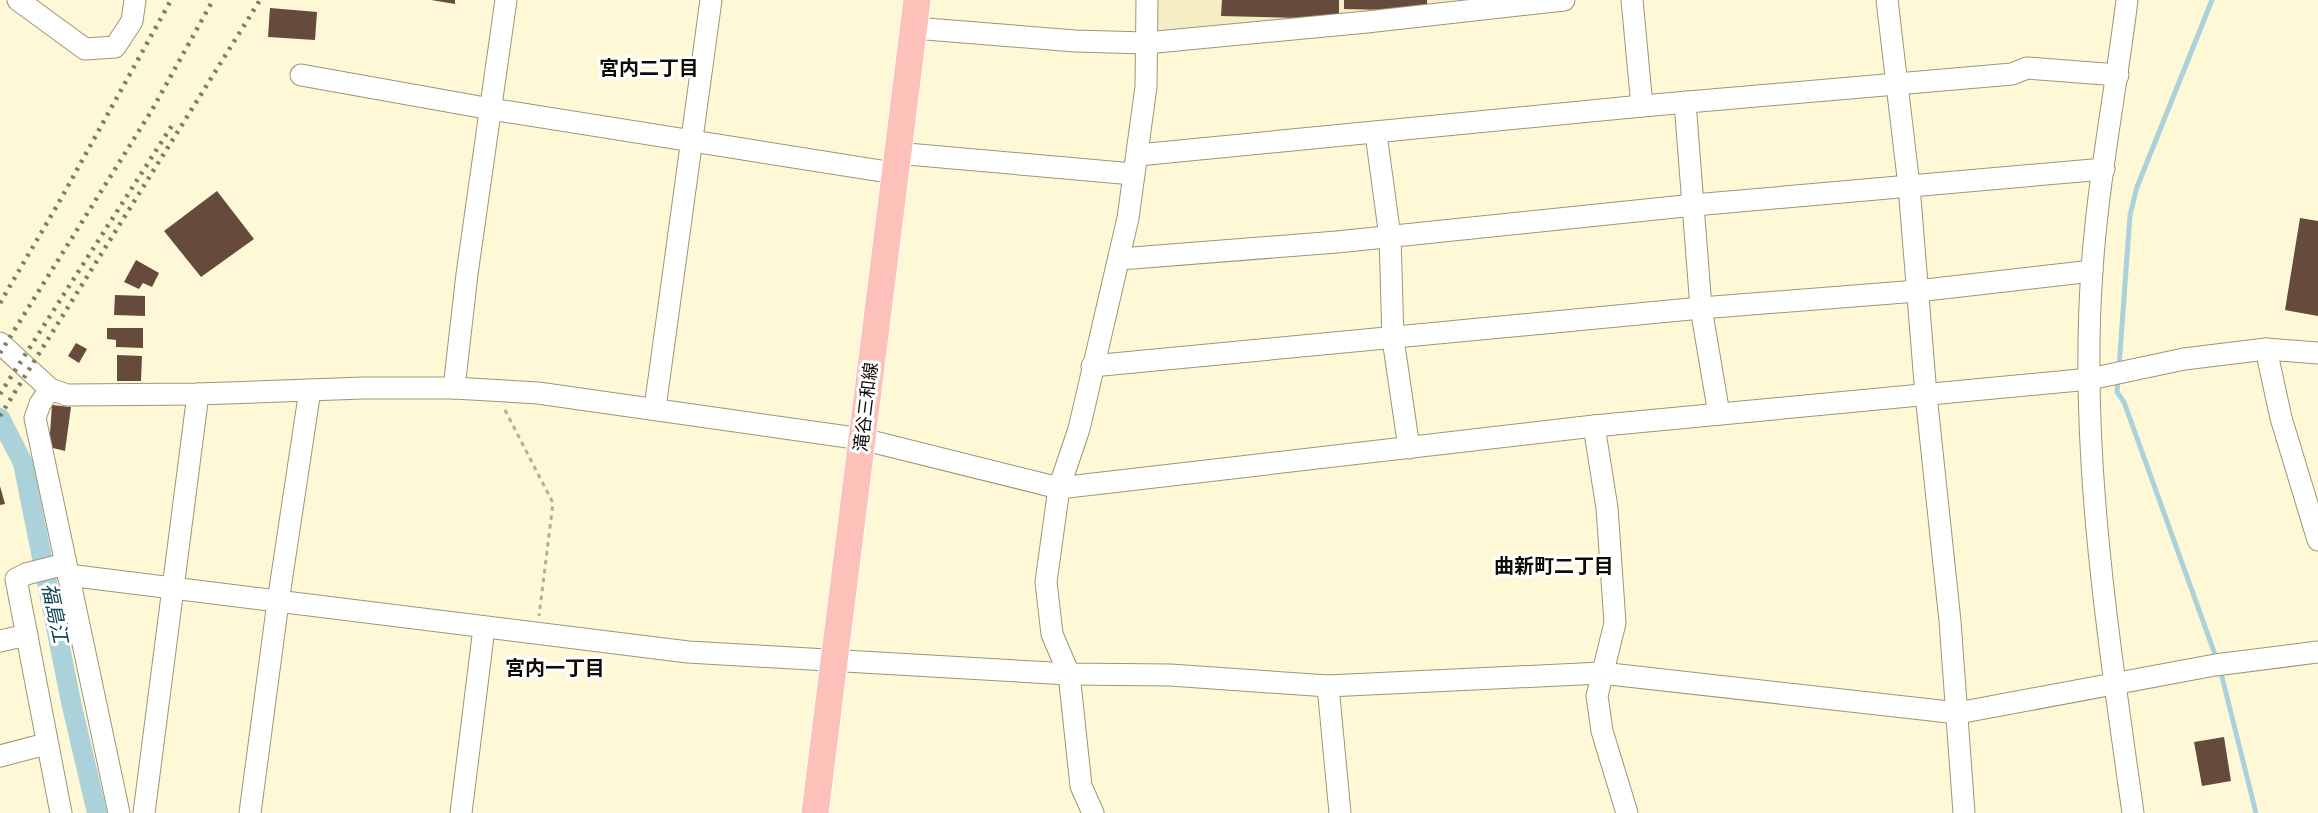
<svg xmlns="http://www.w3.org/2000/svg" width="2318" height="813" font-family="'Open Sans','Noto Sans JP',sans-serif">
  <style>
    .built { fill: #f5edc3 }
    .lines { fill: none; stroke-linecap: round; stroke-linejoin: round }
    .stream { stroke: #abd2db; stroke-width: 5 }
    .canal { stroke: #abd2db; stroke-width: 20 }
    .building { fill: #664a3c }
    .minor-casing { stroke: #9c9677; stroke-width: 23 }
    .major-casing { stroke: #fff; stroke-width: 29 }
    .path { stroke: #b5b095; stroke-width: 3; stroke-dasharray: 4.5 4.5; stroke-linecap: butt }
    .minor { stroke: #fff; stroke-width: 21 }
    .major { stroke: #fdc1b9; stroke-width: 27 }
    .rail { stroke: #817c67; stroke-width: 4.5; stroke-dasharray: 3 6; stroke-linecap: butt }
    .labels { text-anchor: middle; stroke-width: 6; stroke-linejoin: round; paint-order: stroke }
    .street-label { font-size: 18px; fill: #0e0c03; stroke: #fff }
    .neighbourhood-label { font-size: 20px; font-weight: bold; fill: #0e0c03; stroke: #fff }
    .water-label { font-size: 20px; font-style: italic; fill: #0f4752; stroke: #fff }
  </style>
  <rect width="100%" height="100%" fill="#fff8d6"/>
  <polygon class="built" points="1155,0 1473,0 1153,33"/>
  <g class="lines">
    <g class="stream">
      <polyline points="2119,367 2130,215 2137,187 2212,0"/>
      <polyline points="2118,379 2117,392 2124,402 2217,660"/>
      <polyline points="2220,669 2256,813"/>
    </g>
    <polyline class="canal" points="0,418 23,463 71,702 97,813"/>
  </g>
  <g class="building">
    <polygon points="431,0 455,0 455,4"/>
    <polygon points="1222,0 1339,0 1339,19 1221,16"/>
    <polygon points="1344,0 1427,0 1427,11 1344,9"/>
    <polygon points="270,8 317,12 315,40 268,37"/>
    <polygon points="217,191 254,239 201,277 164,231"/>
    <polygon points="2300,218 2318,221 2318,316 2285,310"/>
    <polygon points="136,260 159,273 152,287 143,283 139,289 124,282"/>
    <polygon points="115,295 145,296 145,316 114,315"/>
    <polygon points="107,328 143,328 143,348 116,347 116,340 107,339"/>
    <polygon points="76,343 87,349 79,363 68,356"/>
    <polygon points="117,355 142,356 141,381 117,381"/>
    <polygon points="52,405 71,407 65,451 49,447"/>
    <polygon points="0,486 5,504 0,505"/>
    <polygon points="2224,737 2231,781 2202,786 2194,742"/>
  </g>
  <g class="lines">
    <defs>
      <g id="minor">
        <polyline points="18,0 85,49 115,47 132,21 135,0"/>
        <polyline points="1632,0 1642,106"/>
        <polyline points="1887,0 1909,186 1926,395 1950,621 1964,813"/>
        <path d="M2127,0C2116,90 2098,180 2092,270C2079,452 2108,634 2133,813"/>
        <polyline points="914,28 1075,41 1146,43 1367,22 1564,0"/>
        <polyline points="301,75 491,109 894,173"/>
        <polyline points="1685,102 1701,308 1719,414"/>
        <polyline points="1376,134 1390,237 1393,339 1409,448"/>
        <polyline points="896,153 1133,174"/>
        <polyline points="1138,155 1642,106 2012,74 2027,68 2118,75"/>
        <polyline points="1120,259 1337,242 1694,205 2104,169"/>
        <polyline points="0,343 50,389 67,395 198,394 363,388 454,388 538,393 862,439 1059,488 1594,426 2090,379 2184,359 2266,349 2318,353"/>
        <polyline points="2266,349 2281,418 2318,540"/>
        <polyline points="1092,366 1701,308 1917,291 2092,271"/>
        <polyline points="454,388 467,274 506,0"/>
        <polyline points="50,389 40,404 35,418 119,813"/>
        <polyline points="655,408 711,0"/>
        <polyline points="1594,426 1607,508 1615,623 1597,696 1602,731 1627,813"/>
        <polyline points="68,575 688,652 1069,674 1170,675 1328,686 1601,673 1958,713 2215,665 2318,652"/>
        <polyline points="0,641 27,635"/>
        <polyline points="1328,686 1340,813"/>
        <polyline points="0,756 46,744"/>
        <polyline points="61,813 16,579 26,574 65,564"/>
        <polyline points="144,813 198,394"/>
        <polyline points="250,813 278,602 310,390"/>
        <polyline points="461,813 484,628"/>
        <polyline points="1093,813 1081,786 1069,674 1052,634 1046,582 1059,488 1079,429 1128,218 1146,87 1147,0"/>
      </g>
      <polyline id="major" points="815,813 917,0"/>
    </defs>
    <use href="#minor" class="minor-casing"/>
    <use href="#major" class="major-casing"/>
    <polyline class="path" points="505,410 553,503 539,616"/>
    <use href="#minor" class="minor"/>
    <use href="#major" class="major"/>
    <g class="rail">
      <polyline points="0,303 58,204 171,0"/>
      <polyline points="0,353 152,110 213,0"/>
      <polyline points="0,394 173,124"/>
      <polyline points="0,416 260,0"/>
    </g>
  </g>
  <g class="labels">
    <g class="street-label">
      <text transform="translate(866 407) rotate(-83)" y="6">滝谷三和線</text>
    </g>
    <g class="neighbourhood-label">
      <text x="649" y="75">宮内二丁目</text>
      <text x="1554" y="573">曲新町二丁目</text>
      <text x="555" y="675">宮内一丁目</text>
    </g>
    <g class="water-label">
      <text transform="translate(55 613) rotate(78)" y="7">福島江</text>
    </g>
  </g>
</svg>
